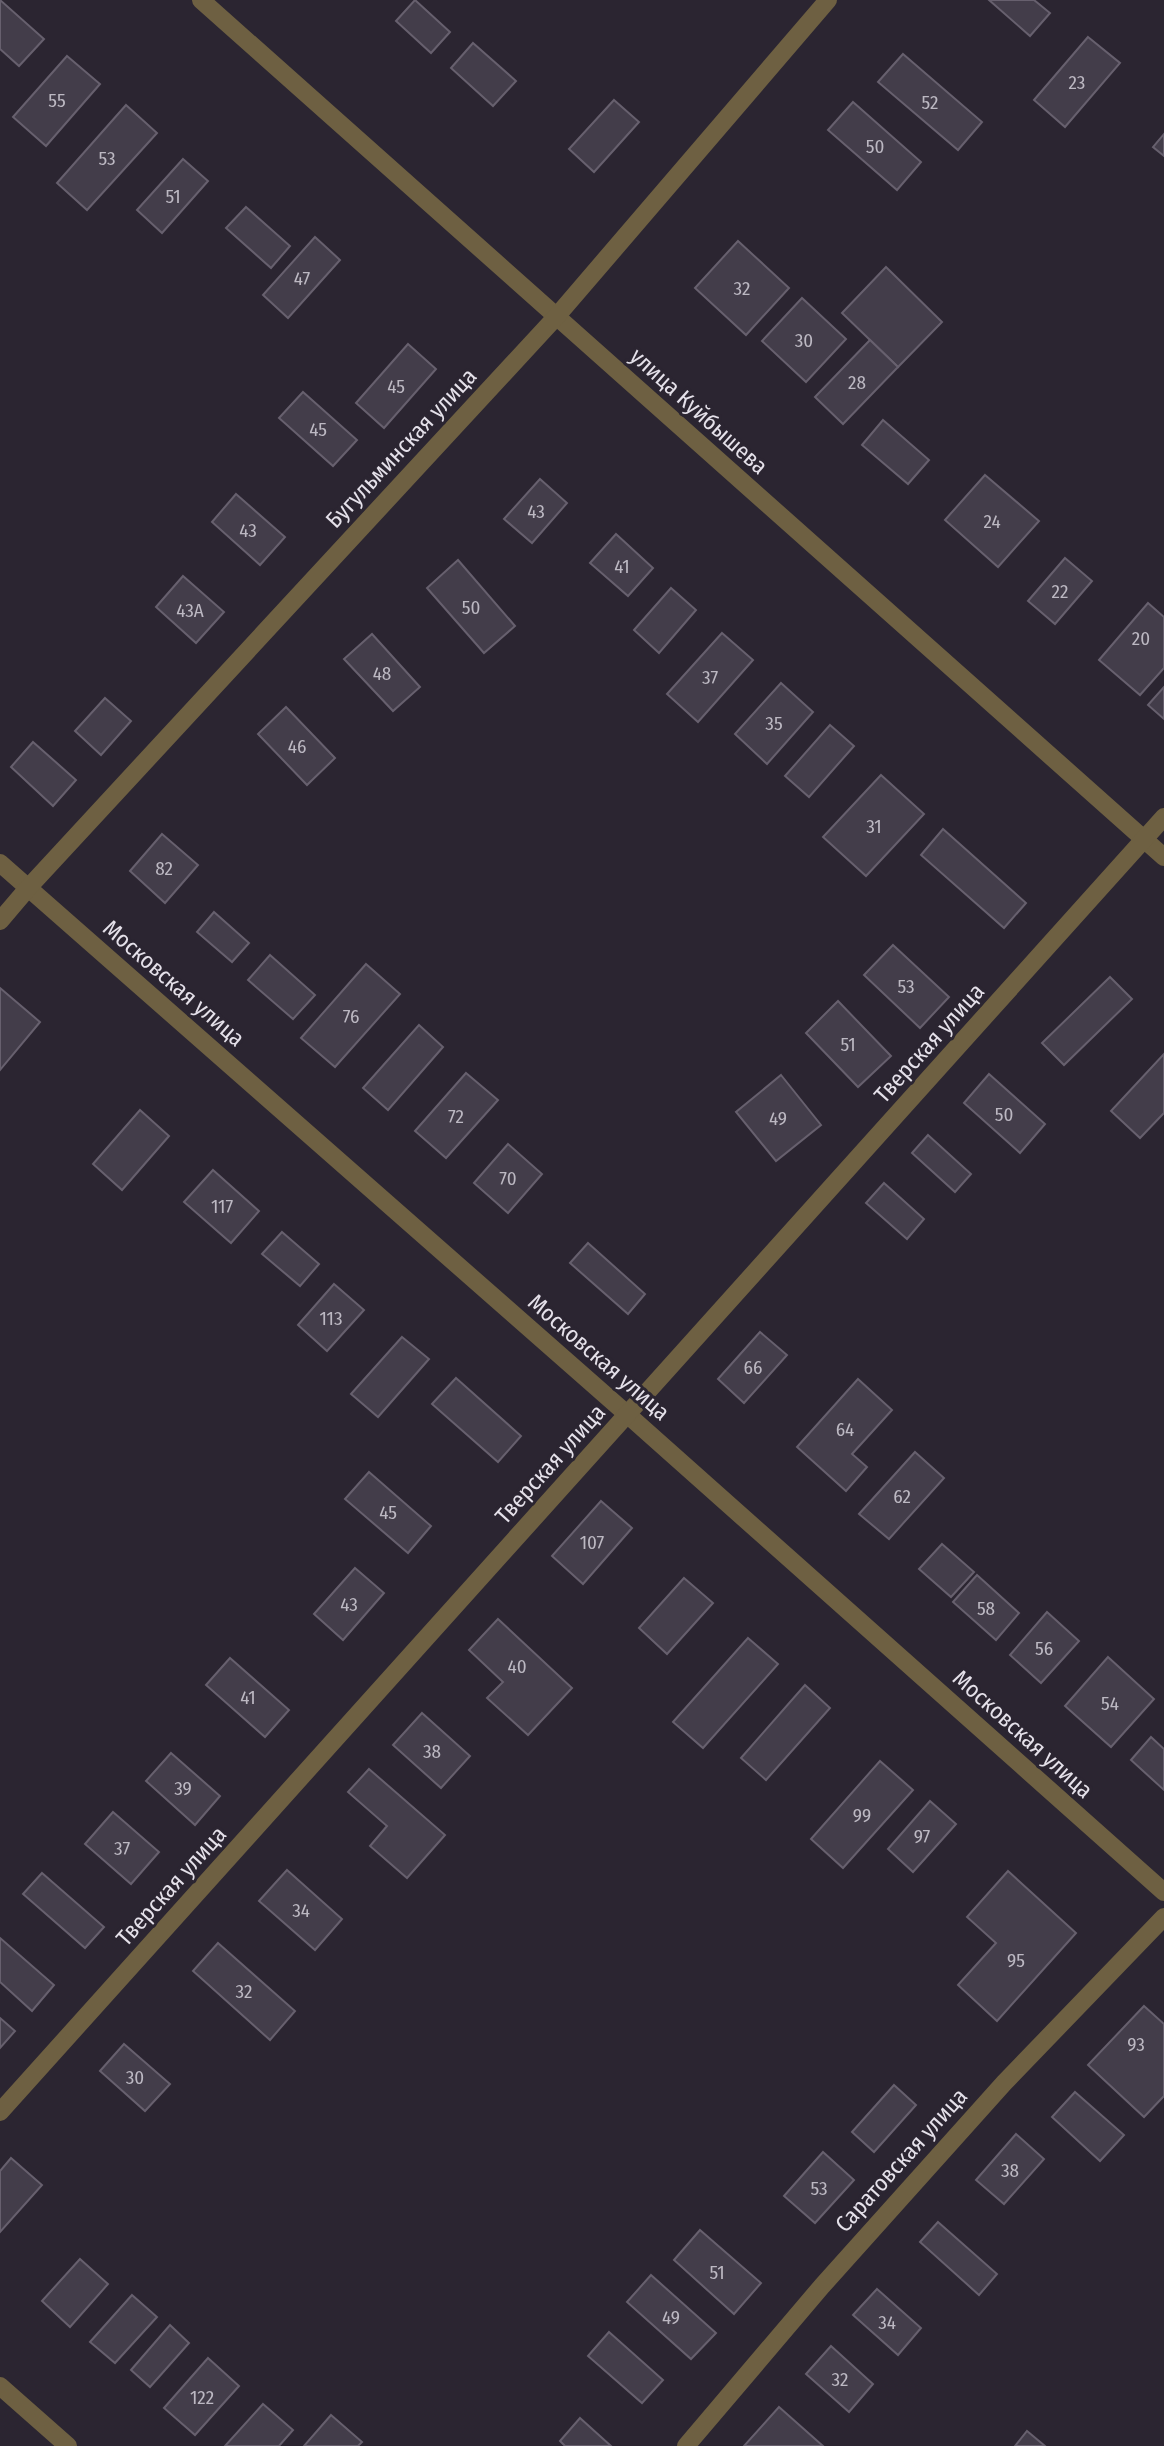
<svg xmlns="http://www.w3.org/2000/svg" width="1164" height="2446" font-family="'Fira Sans Condensed',sans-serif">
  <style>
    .building { fill: #433d4a; stroke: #67606e; stroke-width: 2 }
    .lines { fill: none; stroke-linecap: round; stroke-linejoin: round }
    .minor { stroke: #6e6042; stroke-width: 18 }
    .labels { text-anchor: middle; stroke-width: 6; stroke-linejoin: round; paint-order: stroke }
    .number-label { font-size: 19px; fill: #bcb8c2 }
    .street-label { font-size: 23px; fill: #e5e1ea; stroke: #2b2531 }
  </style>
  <rect width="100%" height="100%" fill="#2b2531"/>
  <g class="building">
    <polygon points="0,0 44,39 19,66 0,49"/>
    <polygon points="415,0 450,32 431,53 396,21"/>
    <polygon points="989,0 1034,0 1050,13 1030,36"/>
    <polygon points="1088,37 1120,63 1065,127 1034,100"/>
    <polygon points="473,43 516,81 493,106 451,68"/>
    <polygon points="903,54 982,122 958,150 878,82"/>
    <polygon points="67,56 100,84 46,146 13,117"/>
    <polygon points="614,100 639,122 594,172 569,149"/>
    <polygon points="853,102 921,162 897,190 828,130"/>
    <polygon points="126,105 157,133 87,210 57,183"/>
    <polygon points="1164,134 1164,156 1153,147"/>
    <polygon points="183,159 208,181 162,233 137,210"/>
    <polygon points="246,207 290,246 271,268 226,228"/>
    <polygon points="315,237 340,260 288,318 263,295"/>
    <polygon points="738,241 789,288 746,335 695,288"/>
    <polygon points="886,267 942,322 898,367 842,313"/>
    <polygon points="802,298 846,339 806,382 762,341"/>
    <polygon points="870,340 898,367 843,424 815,397"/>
    <polygon points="408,344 436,369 384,428 356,403"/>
    <polygon points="303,392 357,440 333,466 279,418"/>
    <polygon points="883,420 929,460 908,484 862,445"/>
    <polygon points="985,475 1039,521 998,567 945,520"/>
    <polygon points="540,479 567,503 532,543 504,519"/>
    <polygon points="236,494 285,537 260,565 212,522"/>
    <polygon points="616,534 653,568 628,596 590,563"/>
    <polygon points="1065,558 1092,581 1055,624 1028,601"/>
    <polygon points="458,560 515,626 484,653 427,588"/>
    <polygon points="183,576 224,612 196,643 156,607"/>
    <polygon points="671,588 696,610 659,653 634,630"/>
    <polygon points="1148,603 1164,617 1164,668 1140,695 1099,660"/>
    <polygon points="722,633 753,660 698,722 667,694"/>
    <polygon points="372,634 420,687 393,711 344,659"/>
    <polygon points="781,683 813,712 767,764 735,734"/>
    <polygon points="1164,687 1164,719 1148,705"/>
    <polygon points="105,698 131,721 101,755 75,731"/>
    <polygon points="286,707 335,758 307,785 258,734"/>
    <polygon points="830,725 854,746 809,797 785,776"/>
    <polygon points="33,742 76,780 53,806 11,767"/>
    <polygon points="881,775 924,814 866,876 823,837"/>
    <polygon points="943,829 1026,903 1004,928 921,855"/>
    <polygon points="162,834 198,865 165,903 130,871"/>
    <polygon points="214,912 249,943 232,962 197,932"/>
    <polygon points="893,945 949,997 920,1028 864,975"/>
    <polygon points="270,955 315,995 293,1019 248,980"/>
    <polygon points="366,964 400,994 335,1067 301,1038"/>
    <polygon points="1110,977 1132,999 1064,1065 1042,1043"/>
    <polygon points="0,988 40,1022 0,1070"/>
    <polygon points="838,1001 891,1056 858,1087 806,1033"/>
    <polygon points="419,1025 443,1047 388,1110 363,1088"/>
    <polygon points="1164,1054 1164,1113 1140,1138 1111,1111"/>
    <polygon points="466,1073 498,1100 446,1158 415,1131"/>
    <polygon points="989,1074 1045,1124 1020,1153 964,1103"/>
    <polygon points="781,1075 821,1125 776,1161 736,1112"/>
    <polygon points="140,1110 169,1136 122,1190 93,1164"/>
    <polygon points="928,1135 971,1174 955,1192 912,1153"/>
    <polygon points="508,1144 542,1174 508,1213 474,1183"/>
    <polygon points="213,1170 259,1211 231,1243 184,1202"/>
    <polygon points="884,1183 924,1219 907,1239 866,1203"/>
    <polygon points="282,1232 319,1264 300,1286 262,1254"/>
    <polygon points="588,1243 645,1294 628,1314 570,1263"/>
    <polygon points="334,1284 364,1310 327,1351 298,1325"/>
    <polygon points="760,1332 787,1355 744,1403 718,1379"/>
    <polygon points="402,1337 429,1359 378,1417 351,1394"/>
    <polygon points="456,1378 521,1436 498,1462 432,1404"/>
    <polygon points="858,1379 892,1410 852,1454 867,1467 846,1491 797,1447"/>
    <polygon points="915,1452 944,1478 889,1539 859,1514"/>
    <polygon points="369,1472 431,1526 408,1553 345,1499"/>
    <polygon points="601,1501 632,1528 583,1584 552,1556"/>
    <polygon points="942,1544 974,1572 951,1597 919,1569"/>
    <polygon points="355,1568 384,1593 343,1640 314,1614"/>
    <polygon points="977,1575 1019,1613 996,1640 953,1602"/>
    <polygon points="684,1578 713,1603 667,1654 639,1628"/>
    <polygon points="1047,1612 1079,1641 1041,1683 1010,1655"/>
    <polygon points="498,1619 572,1688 528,1735 487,1698 503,1682 469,1650"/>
    <polygon points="748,1638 778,1664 703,1748 673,1722"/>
    <polygon points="1108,1657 1154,1699 1111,1747 1065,1706"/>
    <polygon points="230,1658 289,1710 265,1737 206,1685"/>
    <polygon points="805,1685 830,1708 766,1780 741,1758"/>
    <polygon points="422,1713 470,1756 441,1788 393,1745"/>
    <polygon points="1151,1737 1164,1749 1164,1790 1131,1760"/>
    <polygon points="171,1753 220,1796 195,1825 146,1781"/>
    <polygon points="880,1761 913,1790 843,1868 811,1839"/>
    <polygon points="369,1769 445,1835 407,1878 370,1846 387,1826 348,1792"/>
    <polygon points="930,1801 956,1824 913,1872 888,1849"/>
    <polygon points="113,1812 159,1852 131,1884 85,1844"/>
    <polygon points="287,1870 342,1919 315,1950 259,1901"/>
    <polygon points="1008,1871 1076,1933 997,2021 958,1985 996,1943 967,1917"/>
    <polygon points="42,1873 104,1927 85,1948 23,1894"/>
    <polygon points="0,1938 54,1985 32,2011 0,1982"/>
    <polygon points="218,1943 295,2011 270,2040 193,1971"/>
    <polygon points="1144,2006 1164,2024 1164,2096 1144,2117 1088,2065"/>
    <polygon points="0,2018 15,2031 0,2048"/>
    <polygon points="124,2044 170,2084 145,2111 100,2071"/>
    <polygon points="894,2085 916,2105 874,2152 852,2132"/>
    <polygon points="1075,2092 1124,2135 1100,2161 1052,2117"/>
    <polygon points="1016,2134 1044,2159 1004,2204 976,2180"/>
    <polygon points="823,2152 854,2180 815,2223 784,2196"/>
    <polygon points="11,2158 42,2185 0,2232 0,2171"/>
    <polygon points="938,2222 997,2274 979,2295 920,2242"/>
    <polygon points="700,2230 761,2283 734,2314 674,2260"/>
    <polygon points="80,2259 108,2284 70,2327 42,2301"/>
    <polygon points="651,2275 716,2333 691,2359 627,2302"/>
    <polygon points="877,2289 921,2328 898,2355 853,2315"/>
    <polygon points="132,2295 157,2317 115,2363 90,2342"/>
    <polygon points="170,2325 189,2343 150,2387 131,2370"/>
    <polygon points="609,2332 663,2380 642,2403 588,2356"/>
    <polygon points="831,2346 873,2384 849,2412 806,2374"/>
    <polygon points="208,2358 239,2386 195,2435 164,2408"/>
    <polygon points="263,2404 293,2430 279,2446 225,2446"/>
    <polygon points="779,2407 823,2446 744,2446"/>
    <polygon points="331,2415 362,2442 358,2446 304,2446"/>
    <polygon points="580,2418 611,2446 565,2446 560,2441"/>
    <polygon points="1027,2431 1045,2446 1015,2446"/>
  </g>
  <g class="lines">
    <g class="minor">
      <polyline points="201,0 1164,857"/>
      <polyline points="0,863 628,1415 1164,1892"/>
      <polyline points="0,921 28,888 556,317 828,0"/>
      <polyline points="0,2112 1164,817"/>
      <polyline points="0,2386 68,2446"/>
      <polyline points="686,2446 822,2286 1004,2083 1164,1917"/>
    </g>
  </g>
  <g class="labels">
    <g class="number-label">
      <text x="1077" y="89">23</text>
      <text x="57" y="107">55</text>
      <text x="930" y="109">52</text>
      <text x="875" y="153">50</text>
      <text x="107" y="165">53</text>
      <text x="173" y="203">51</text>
      <text x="302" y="285">47</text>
      <text x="742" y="295">32</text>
      <text x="804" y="347">30</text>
      <text x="857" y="389">28</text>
      <text x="396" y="393">45</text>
      <text x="318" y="436">45</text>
      <text x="536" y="518">43</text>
      <text x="992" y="528">24</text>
      <text x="248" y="537">43</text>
      <text x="622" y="573">41</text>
      <text x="1060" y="598">22</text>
      <text x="471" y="614">50</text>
      <text x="190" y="617">43А</text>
      <text x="1141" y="645">20</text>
      <text x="382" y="680">48</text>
      <text x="710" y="684">37</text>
      <text x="774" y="730">35</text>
      <text x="297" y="753">46</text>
      <text x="874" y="833">31</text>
      <text x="164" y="875">82</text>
      <text x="906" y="993">53</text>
      <text x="351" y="1023">76</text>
      <text x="848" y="1051">51</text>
      <text x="1004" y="1121">50</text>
      <text x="456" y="1123">72</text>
      <text x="778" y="1125">49</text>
      <text x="508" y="1185">70</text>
      <text x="222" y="1213">117</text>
      <text x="331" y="1325">113</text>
      <text x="753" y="1374">66</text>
      <text x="845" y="1436">64</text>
      <text x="902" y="1503">62</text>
      <text x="388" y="1519">45</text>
      <text x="592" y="1549">107</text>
      <text x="349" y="1611">43</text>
      <text x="986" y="1615">58</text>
      <text x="1044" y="1655">56</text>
      <text x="517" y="1673">40</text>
      <text x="248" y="1704">41</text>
      <text x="1110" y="1710">54</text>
      <text x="432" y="1758">38</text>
      <text x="183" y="1795">39</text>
      <text x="862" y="1822">99</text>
      <text x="922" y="1843">97</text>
      <text x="122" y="1855">37</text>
      <text x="301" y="1917">34</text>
      <text x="1016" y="1967">95</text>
      <text x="244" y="1998">32</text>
      <text x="1136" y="2051">93</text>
      <text x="135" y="2084">30</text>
      <text x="1010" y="2177">38</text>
      <text x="819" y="2195">53</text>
      <text x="717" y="2279">51</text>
      <text x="671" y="2324">49</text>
      <text x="887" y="2329">34</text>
      <text x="840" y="2386">32</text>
      <text x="202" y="2404">122</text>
    </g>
    <g class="street-label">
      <text transform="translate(699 411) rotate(42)" y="8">улица Куйбышева</text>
      <text transform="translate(401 448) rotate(-47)" y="8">Бугульминская улица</text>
      <text transform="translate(174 983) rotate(41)" y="8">Московская улица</text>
      <text transform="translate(929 1043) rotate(-48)" y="8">Тверская улица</text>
      <text transform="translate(599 1357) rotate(41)" y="8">Московская улица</text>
      <text transform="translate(550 1464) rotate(-48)" y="8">Тверская улица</text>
      <text transform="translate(1023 1734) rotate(42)" y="8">Московская улица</text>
      <text transform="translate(171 1886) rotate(-48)" y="8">Тверская улица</text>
      <text transform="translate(901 2160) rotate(-48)" y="8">Саратовская улица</text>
    </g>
  </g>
</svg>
